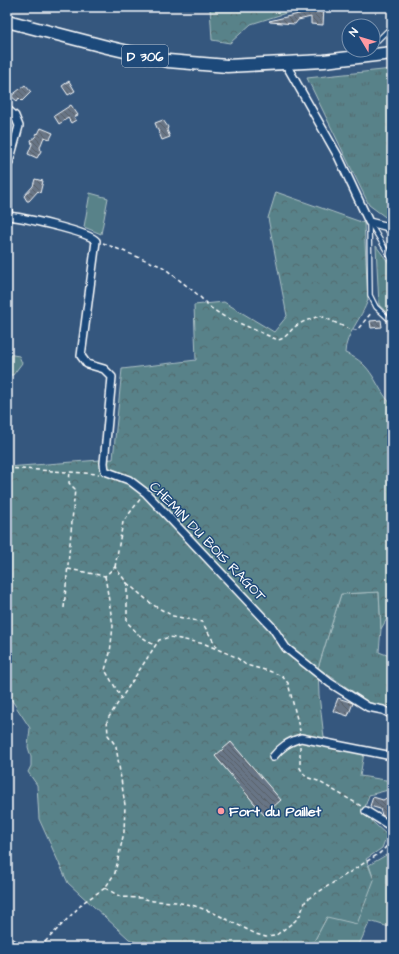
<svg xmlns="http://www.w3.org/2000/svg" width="399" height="954" font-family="'Architects Daughter',sans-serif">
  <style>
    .grass { fill: url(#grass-tufts); stroke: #acc0c4 }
    .forest { fill: url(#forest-crowns); stroke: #acc0c4 }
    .pitch { fill: #588289; stroke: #acc0c4 }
    .building { fill: url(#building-back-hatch); stroke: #fff }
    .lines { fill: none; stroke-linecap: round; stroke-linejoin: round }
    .lane-casing { stroke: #fff; stroke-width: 6 }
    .street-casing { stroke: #fff; stroke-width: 10 }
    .primary-casing { stroke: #fff; stroke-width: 15 }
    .path { stroke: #fff; stroke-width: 1.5; stroke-dasharray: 4 3; stroke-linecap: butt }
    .lane { stroke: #1f4a7a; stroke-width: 3.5 }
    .street { stroke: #1f4a7a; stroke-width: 7 }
    .primary { stroke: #1f4a7a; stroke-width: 12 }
    .poi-dot { fill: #ff9aa2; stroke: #1f4a7a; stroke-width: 1.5 }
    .labels { text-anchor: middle; stroke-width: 3; stroke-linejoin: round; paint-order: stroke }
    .shield { fill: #1f4a7a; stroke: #bcc9d7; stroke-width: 1 }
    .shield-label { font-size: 13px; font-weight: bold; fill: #fff }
    .street-label { font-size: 14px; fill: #fff; stroke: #1f4a7a }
    .poi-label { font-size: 14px; font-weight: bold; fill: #fff; stroke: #1f4a7a; text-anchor: start }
  </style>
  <defs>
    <pattern id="grass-tufts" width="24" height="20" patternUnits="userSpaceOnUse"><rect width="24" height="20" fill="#588289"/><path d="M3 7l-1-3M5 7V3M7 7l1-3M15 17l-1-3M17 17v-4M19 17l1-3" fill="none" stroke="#536a6e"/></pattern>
    <pattern id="forest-crowns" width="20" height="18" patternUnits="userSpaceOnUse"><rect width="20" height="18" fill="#588289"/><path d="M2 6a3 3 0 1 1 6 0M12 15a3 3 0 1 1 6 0" fill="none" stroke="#536a6e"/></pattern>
    <pattern id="building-back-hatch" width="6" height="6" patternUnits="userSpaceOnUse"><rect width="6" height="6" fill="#677486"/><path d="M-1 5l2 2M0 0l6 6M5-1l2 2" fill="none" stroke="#585e66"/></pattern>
  </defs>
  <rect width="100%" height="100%" fill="#35577e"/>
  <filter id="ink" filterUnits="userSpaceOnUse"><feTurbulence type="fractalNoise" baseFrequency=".025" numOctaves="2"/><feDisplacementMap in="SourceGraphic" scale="8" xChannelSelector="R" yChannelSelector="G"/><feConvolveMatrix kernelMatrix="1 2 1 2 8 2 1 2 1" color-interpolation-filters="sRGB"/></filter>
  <g filter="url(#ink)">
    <g class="grass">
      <polygon points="392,69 392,222 369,205 307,78"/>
      <polygon points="379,592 381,629 379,652 392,657 392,709 370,703 318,668 341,594"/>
      <polygon points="392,844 392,928 370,921 358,947 311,947 327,917 374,880 369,865 388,854"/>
    </g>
    <g class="forest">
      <polygon points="305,7 251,24 230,43 212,40 210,8"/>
      <path d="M276,192L364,223L368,300C362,318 345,335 345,353C374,364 374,386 392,405V610L381,629L379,592L341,594L318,668L319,695L325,746L364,753L360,776L392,781V789L369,795L363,813L387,835L382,848L366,859L374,880L357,924L327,917L311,947H146L129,939L68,883L39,819L37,785L28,772L31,766V757L28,747L30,728L7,693V467L113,459L122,369L196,360L194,305L224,302L274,332L287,316L268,218Z"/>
      <polygon points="376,246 392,267 392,317 379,305"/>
      <polygon points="7,354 19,356 22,363 13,375 7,375"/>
    </g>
    <polygon class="pitch" points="90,193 108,198 101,234 84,227"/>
    <g class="building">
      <polygon points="324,8 323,25 311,24 311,17 298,20 295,24 270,22 269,21"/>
      <polygon points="69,81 75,91 68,95 62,86"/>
      <polygon points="25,85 31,92 22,101 19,98 17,101 11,96"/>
      <polygon points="71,105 78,115 74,117 76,120 71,123 68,118 59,124 54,116"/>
      <polygon points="163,120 168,127 167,130 170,137 162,140 155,123"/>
      <polygon points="41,128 53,133 50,139 44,137 40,147 41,151 37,158 28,154 32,144 31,140 35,137 37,133 38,134"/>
      <polygon points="35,179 43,181 40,193 38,191 29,201 27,201 24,196 33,186"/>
      <polygon points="381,320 382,327 371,328 370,321"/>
      <polygon points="338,698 353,703 348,716 333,711"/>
      <polygon points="231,742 281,800 264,815 215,756"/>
      <polygon points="392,795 392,821 382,815 380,809 370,806 373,797 383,800"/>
    </g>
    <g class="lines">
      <defs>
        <g id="lane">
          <polyline points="373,45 387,31 392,30"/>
          <polyline points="369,222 370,295 376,307 392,322"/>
          <polyline points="370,223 392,260"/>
        </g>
        <g id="street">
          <polyline points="287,63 288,68 338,156 369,222 385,226 392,231"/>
          <polyline points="7,109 15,116 19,126 8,166 8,216"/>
          <path d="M7,216C21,217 90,232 96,241L81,356L87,364L104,369L112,377L104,463L105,471L129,480L146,493L272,627L286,648L330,683L368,707L383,710L392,715"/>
          <path d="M273,757C281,747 288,742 301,738L392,756"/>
          <polyline points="366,811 392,827"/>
        </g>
        <polyline id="primary" points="7,21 107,47 168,61 227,66 324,61 392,53"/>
      </defs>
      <use href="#lane" class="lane-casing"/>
      <use href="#street" class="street-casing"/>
      <use href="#primary" class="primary-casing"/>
      <g class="path">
        <path d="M103,243L163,267L197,294L211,308L223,316L278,340C286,339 290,330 296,326C304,321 312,318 321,316L349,329L357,330L372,312"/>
        <polyline points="7,468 99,474"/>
        <polyline points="115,567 123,522 141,498"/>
        <polyline points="68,569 105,576 115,567 127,583 127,622 139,635 155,646"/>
        <polyline points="105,576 113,626 110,653 105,670 121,697"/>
        <polyline points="127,583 153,605 173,616 202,622 218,649"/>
        <polyline points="64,608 75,489 69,483 70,471"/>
        <polyline points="300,746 300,768 306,777 318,781 361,806"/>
        <polyline points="105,888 121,897 141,898 153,901 176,902 195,906 212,912 256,934 266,937 275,936 295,921 300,915 306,900 380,853 386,847 390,833"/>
        <polyline points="7,935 25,947"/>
        <polyline points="40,947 84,902 105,888 115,873 124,832 125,805 116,746 108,735 107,720 159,640 170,637 205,644 236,657 246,665 269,671 282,676 288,683 300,731"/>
      </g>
      <use href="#lane" class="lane"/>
      <use href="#street" class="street"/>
      <use href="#primary" class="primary"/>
    </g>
  </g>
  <circle class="poi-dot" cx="221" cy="811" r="4"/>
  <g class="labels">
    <rect class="shield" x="122" y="45" width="46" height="22" rx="3"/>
    <g class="shield-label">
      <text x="145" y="61">D 306</text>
    </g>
    <g class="street-label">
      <text transform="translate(208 541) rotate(46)" y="5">CHEMIN DU BOIS RAGOT</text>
    </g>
    <g class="poi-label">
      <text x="229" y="816">Fort du Paillet</text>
    </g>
  </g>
  <rect width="399" height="954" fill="none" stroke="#1f4a7a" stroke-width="24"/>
  <rect x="12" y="12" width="375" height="930" fill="none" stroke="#fff" stroke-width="1.5" filter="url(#ink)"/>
  <g transform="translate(361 38) rotate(308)"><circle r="19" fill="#1f4a7a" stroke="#7992af"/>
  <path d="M0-3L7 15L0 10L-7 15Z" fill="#ff9aa2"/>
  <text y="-6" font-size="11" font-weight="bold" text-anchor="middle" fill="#ffffff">N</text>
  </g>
</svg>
